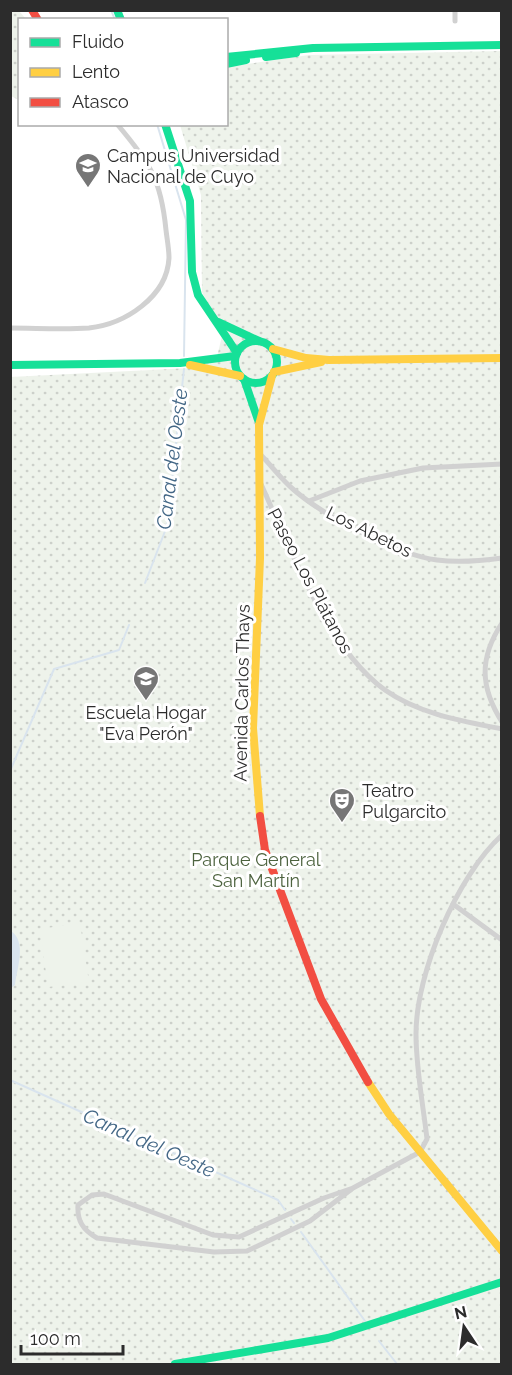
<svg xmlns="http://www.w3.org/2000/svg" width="512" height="1375" font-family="Raleway,sans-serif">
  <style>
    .park { fill: url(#park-dots) }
    .garden { fill: #eef3eb }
    .water { fill: #d9e4ee }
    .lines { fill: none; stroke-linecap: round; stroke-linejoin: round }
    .stream { stroke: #d9e4ee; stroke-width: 2 }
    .street { stroke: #d1d1d1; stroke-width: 5 }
    .fast { stroke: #16e098; stroke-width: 8 }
    .slow { stroke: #ffcf43; stroke-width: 8 }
    .jam { stroke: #f24e42; stroke-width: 8 }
    .labels { text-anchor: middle; stroke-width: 6; stroke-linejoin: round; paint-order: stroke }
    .poi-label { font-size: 18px; fill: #2c2c2c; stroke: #fff; text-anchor: start }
    .street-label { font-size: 18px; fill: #2c2c2c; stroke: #fff }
    .park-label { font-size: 18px; fill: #4d633f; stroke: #fff }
    .water-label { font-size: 20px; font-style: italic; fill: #436786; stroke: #fff }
  </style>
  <defs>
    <pattern id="park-dots" width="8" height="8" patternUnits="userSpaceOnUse" patternTransform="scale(1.5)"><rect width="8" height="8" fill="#eef3eb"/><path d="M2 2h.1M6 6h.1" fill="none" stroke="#ccd0ca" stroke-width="1.8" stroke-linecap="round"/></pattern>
  </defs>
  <rect width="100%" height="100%" fill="#fff"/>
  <g class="park">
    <polygon points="11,10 19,11 26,19 20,20 19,100 11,96"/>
    <polygon points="501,51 501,1364 11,1364 10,377 191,368 216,361 222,336 202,292 201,195 180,125 226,124 227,67 309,55"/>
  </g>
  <polygon class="garden" points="80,923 89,982 48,987 40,929"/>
  <path class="water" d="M11,931C27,942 17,968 15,985L11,988Z"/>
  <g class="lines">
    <g class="stream">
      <polyline points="111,10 115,20"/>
      <polyline points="157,124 186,220 184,356"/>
      <polyline points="145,583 167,526 184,369"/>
      <polyline points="10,771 54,669 119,650 129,625"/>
      <polyline points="10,1080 278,1200 285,1210"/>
      <polyline points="291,1219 294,1223"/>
      <polyline points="301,1232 365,1321"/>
      <polyline points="379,1341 397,1364"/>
    </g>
    <g class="street">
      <polyline points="455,10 455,21"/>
      <path d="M10,328C36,328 63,330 89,328C125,324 167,297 169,258C169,249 167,239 166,230C161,179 150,163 117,124"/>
      <path d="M259,453C271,465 281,479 294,490C324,516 398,555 437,560C459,563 480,561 502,558"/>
      <path d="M261,484C290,548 327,648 385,690C419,714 462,721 502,729"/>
      <polyline points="309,501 360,481 423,468 502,464"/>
      <path d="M502,623C479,658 480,687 502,722"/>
      <polyline points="453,904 502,940"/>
      <path d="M353,1188L324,1198L239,1237L213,1235L104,1194L92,1195L78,1205C77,1221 83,1230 97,1238L214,1252L247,1251L310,1221L353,1188L420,1152L427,1139C423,1104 416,1069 416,1034C416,973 457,876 502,835"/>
    </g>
    <g class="fast">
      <polyline points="117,10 121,20"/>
      <polyline points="226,57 313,48 502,45"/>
      <polyline points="266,57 296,53"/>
      <polyline points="226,64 246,60"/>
      <polyline points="165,124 190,201 192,272 198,295 237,353"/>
      <polyline points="218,322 259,341"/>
      <circle cx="256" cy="362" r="21"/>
      <polyline points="10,365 180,363 235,356"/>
      <polyline points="244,379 258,420"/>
      <polyline points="175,1364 328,1338 502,1282"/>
    </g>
    <g class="slow">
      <polyline points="273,349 306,358 329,360 502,358"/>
      <polyline points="190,365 240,376"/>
      <polyline points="274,372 321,362"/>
      <polyline points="260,816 253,728 260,558 259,425 272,376"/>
      <polyline points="368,1082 389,1114 502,1251"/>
    </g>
    <g class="jam">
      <polyline points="32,10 38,20"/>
      <polyline points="260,816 265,850 321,999 368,1082"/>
    </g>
  </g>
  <defs>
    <symbol id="university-pin" viewBox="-11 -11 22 30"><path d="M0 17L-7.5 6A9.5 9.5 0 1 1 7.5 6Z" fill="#767676" stroke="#fff"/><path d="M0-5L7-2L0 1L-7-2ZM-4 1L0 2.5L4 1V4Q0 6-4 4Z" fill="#fff"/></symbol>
    <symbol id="school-pin" viewBox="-11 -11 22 30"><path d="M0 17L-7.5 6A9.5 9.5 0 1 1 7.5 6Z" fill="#767676" stroke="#fff"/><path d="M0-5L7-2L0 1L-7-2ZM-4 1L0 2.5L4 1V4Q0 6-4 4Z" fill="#fff"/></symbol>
    <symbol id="theatre-pin" viewBox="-11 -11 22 30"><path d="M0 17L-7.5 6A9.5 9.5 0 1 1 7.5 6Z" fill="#767676" stroke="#fff"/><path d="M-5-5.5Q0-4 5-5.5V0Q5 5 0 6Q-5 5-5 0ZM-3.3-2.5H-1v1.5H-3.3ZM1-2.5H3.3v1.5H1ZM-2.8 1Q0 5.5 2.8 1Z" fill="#fff"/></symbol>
  </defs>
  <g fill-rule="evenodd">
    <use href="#university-pin" x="73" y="151" width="30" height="40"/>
    <use href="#school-pin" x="131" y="664" width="30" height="40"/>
    <use href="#theatre-pin" x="327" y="786" width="30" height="40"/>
  </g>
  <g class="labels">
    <g class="poi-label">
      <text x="107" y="162">Campus Universidad<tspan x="107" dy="21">Nacional de Cuyo</tspan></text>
      <text x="146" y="719" text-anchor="middle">Escuela Hogar<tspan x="146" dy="21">"Eva Perón"</tspan></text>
      <text x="362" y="797">Teatro<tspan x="362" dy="21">Pulgarcito</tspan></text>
    </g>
    <g class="street-label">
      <text transform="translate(369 532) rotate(26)" y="6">Los Abetos</text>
      <text transform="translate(310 581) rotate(62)" y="6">Paseo Los Plátanos</text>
      <text transform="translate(242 693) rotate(-89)" y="6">Avenida Carlos Thays</text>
    </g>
    <g class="park-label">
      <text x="256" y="866">Parque General<tspan x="256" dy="21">San Martín</tspan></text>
    </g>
    <g class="water-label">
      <text transform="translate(172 459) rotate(-83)" y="7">Canal del Oeste</text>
      <text transform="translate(149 1143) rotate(24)" y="7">Canal del Oeste</text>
    </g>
  </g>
  <rect width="512" height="1375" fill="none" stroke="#2c2c2c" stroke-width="24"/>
  <rect x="18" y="18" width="210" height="108" fill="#ffffff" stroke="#ababab" stroke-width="1.5"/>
  <rect x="30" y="38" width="30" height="9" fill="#16e098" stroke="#ababab" stroke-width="1.5"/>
  <text x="72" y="48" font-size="18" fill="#2c2c2c">Fluido</text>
  <rect x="30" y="68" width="30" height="9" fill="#ffcf43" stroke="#ababab" stroke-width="1.5"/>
  <text x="72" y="78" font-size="18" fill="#2c2c2c">Lento</text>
  <rect x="30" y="98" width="30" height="9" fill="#f24e42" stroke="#ababab" stroke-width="1.5"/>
  <text x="72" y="108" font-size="18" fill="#2c2c2c">Atasco</text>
  <g transform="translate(464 1327) rotate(347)" stroke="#ffffff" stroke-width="4.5" paint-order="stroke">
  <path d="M0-4.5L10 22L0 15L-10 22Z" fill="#2c2c2c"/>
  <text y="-9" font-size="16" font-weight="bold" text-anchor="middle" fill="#2c2c2c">N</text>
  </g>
  <path d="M21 1345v9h102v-9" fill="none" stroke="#2c2c2c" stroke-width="3"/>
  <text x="30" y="1345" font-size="18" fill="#2c2c2c" stroke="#ffffff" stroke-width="4.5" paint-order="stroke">100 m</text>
</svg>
